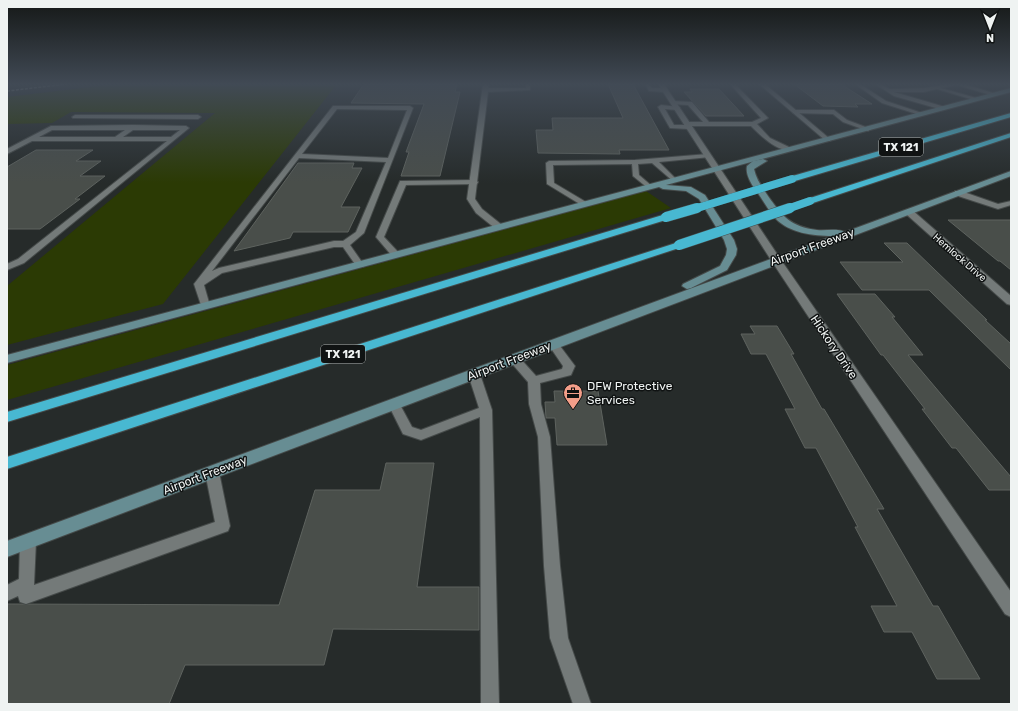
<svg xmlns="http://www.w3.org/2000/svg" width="1018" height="711" font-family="Rubik,sans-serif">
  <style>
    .green { fill: #2b3a04 }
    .building { fill: #494e4a; stroke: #5e635f }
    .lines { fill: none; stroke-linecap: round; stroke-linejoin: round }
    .lane-casing { stroke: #454a49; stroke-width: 2 }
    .street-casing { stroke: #454a49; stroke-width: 2 }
    .secondary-casing { stroke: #454a49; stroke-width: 2 }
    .highway-casing { stroke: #454a49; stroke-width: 2 }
    .lane { fill: #747a79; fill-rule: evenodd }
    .street { fill: #747a79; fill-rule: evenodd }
    .secondary { fill: #678d93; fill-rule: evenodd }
    .highway { fill: #48b8d1; fill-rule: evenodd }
    .rail { stroke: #aaaead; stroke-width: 1.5; stroke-dasharray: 3 1.5; stroke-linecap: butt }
    .highway-bridge-far1-casing { stroke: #454a49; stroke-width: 8; stroke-linecap: butt }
    .highway-bridge-casing { stroke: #454a49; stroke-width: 11; stroke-linecap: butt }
    .highway-bridge-far1 { stroke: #48b8d1; stroke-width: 8 }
    .highway-bridge { stroke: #48b8d1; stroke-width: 10 }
    .labels { text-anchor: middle; stroke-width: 3; stroke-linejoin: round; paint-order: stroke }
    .far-street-label { font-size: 10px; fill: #eff3f2; stroke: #101313 }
    .shield { fill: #101313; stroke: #acb0af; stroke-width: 1 }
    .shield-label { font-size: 11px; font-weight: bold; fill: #eff3f2 }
    .street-label { font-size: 12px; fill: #eff3f2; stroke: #101313 }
    .poi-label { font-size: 12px; fill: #eff3f2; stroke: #101313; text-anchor: start }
  </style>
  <rect width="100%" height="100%" fill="#262b2a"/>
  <g class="green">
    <polygon points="116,84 337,84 163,304 7,345 7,286 215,113 71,112 52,123 7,124 7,97"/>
    <polygon points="646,191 671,208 7,400 7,365"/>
  </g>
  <g class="building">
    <polygon points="364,84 457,84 455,92 460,92 440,176 401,176 409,152 406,152 424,104 351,103"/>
    <polygon points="608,84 633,84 669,150 619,150 620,154 538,153 536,130 553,130 552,118 623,118"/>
    <polygon points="794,84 841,84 872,104 855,104 858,107 823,106"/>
    <polygon points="690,89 719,89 744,116 706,116 684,92 692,92"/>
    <polygon points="36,150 93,150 76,161 101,161 80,176 105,176 75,199 80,199 40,229 7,229 7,167"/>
    <polygon points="298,163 354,163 352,168 362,168 341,207 360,207 348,232 293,232 290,238 234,251"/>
    <polygon points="948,220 1011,220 1011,270 1000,261 998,261"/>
    <polygon points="884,243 907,243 987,320 985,320 1011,344 1011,370 929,290 862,290 840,262 903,262"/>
    <polygon points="837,294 875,294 895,317 892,317 923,355 908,355 1011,477 1011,490 989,490 956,448 952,448 922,409 925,409 883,355 881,355"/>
    <polygon points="750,326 777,326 794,354 791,354 822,409 824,409 884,509 877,509 933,606 938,606 980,679 937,679 912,632 884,632 871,606 897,606 855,527 858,527 816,448 805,448 785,409 795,409 766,354 751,354 741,334 755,334"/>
    <polygon points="554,391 598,391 607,445 557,445 555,418 546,418 545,402 555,402"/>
    <polygon points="386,463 434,463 417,587 479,587 479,630 333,629 324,665 185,665 169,704 7,704 7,604 279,605 315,490 380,490"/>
  </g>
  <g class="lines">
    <defs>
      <g id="lane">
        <polygon points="526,84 530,84 530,90 485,92 482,90 485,88 526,88"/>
        <polygon points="645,84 649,84 652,88 665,88 668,90 665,92 649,91"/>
        <path d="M730,84H735L768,118L757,124L770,138L791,148V150C777,152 760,135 751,126H691L692,127L689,129L670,128L658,107L661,105L679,107L680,108L677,110L665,109L674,125H685L684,124L687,122H703L688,105L671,104V102L673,101L692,102L709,122H752L761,118Z"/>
        <polygon points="855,84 860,84 886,101 925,114 920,115 882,103"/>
        <polygon points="875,84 880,84 890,89 924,88 948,84 964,84 997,94 994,96 957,85 941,88 980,99 977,101 937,89 924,92 894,92 945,107 946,108 943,110 894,96"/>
        <path d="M333,106H410L413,108L364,233L350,245L364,265L363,267H357L343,247H334L222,273L204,285L210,306L205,309L202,308L194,284ZM337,109L407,110L388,158L302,154ZM299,158L386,162L356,232L343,241H334L219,268L212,271Z"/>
        <polygon points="795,110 834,110 847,120 871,129 868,131 843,122 833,114 793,113 793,111"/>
        <polygon points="75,115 198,115 201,117 198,119 73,118 72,117"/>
        <path d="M133,125L186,126L189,128L24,263L7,270V264L18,259L167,141H32L7,154V149L51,126ZM52,130H125L115,137H39ZM133,130H180L171,137H123Z"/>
        <polygon points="708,154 710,155 710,157 659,162 676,179 678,180 674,182 652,163 638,164 639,175 653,187 649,189 633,176 632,164 553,165 554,183 586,202 587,204 583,206 547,184 546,163 549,161 635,160"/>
        <polygon points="474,180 478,182 477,184 406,185 384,237 399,253 400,255 399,257 393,257 376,237 400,181"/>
        <polygon points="955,191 961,191 998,204 1011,201 1011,205 998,209 955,195"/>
        <polygon points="553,341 557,342 575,366 571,375 540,383 541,404 550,437 560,566 568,638 591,704 573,704 550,638 544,566 538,437 529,404 528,382 508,359 510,356 518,356 536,376 562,369 563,366 548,344"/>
        <polygon points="474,370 478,371 480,374 492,410 499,704 481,704 480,417 421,440 403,434 388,404 390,401 394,400 398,401 412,427 421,430 479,408 468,374 470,371"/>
        <polygon points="212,466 217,468 219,472 230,526 228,531 26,604 20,602 18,596 7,601 7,585 19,579 20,541 23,536 28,534 33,536 36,541 34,585 215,522 205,472 207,468"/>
      </g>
      <g id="street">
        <polygon points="483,84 489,84 475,199 482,209 502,225 503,227 499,230 496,229 476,213 467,199"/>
        <polygon points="658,84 664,84 781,260 1011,592 1011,617 1005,614 771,260"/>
        <polygon points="759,84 765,84 830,139 830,141 826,141"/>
        <polygon points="909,209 912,210 1011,296 1011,305 1007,304 906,214 905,212"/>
      </g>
      <g id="secondary">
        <polygon points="1011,88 1011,92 666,185 691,187 705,195 734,240 737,249 736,255 727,270 691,288 687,289 682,286 683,284 720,266 726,255 727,249 724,240 699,199 686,191 663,189 659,187 7,363 7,355"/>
        <path d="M763,159L767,161L754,169C756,179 762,187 768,196C782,216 791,227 817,230C826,231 837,228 845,232L1011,171V176L7,557V541L833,236C813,236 789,233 775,218C768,210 763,200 757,192C752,185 745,175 747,166L753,161Z"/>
      </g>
      <g id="highway">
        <polygon points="1011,113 1011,117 795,181 792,181 788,179 789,177"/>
        <polygon points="1011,133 1011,137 813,203 807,203 806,201 807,199"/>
        <polygon points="666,214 670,217 669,219 7,422 7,412"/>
        <polygon points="679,242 682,243 684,245 682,247 7,469 7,457"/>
      </g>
    </defs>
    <use href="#lane" class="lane-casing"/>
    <use href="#street" class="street-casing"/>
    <use href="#secondary" class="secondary-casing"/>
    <use href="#highway" class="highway-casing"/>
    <use href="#lane" class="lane"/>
    <use href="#street" class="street"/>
    <use href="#secondary" class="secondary"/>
    <use href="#highway" class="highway"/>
    <polyline class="rail" points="7,91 67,84"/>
    <defs>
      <g id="highway-bridge-far1">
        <polyline points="694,209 792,179"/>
        <polyline points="787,209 810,201"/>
      </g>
      <g id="highway-bridge">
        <polyline points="666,217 697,208"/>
        <polyline points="679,245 790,208"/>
      </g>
    </defs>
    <use href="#highway-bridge-far1" class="highway-bridge-far1-casing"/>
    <use href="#highway-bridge" class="highway-bridge-casing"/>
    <use href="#highway-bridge-far1" class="highway-bridge-far1"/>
    <use href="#highway-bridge" class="highway-bridge"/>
  </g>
  <linearGradient id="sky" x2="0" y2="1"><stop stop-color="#151817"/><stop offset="0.46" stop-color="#414a55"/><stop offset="1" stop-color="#414a55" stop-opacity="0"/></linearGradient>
  <rect width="1018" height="183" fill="url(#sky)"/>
  <defs>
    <symbol id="office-pin" viewBox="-11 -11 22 30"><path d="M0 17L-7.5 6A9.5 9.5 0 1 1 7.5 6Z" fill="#f49e89" stroke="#101313"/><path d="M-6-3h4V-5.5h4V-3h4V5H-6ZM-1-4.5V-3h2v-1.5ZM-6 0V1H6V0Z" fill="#111"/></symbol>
  </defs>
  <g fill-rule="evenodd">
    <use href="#office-pin" x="562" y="382" width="22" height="30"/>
  </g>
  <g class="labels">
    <g class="far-street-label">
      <text transform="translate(960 257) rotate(41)" y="4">Hemlock Drive</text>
    </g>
    <g class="shield">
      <rect x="879" y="138" width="44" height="18" rx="3"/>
      <rect x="321" y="345" width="44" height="18" rx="3"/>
    </g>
    <g class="shield-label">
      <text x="901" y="151">TX 121</text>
      <text x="343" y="358">TX 121</text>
    </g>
    <g class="street-label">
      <text transform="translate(812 247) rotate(-20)" y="4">Airport Freeway</text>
      <text transform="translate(834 347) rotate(56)" y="4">Hickory Drive</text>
      <text transform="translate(509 361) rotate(-21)" y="4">Airport Freeway</text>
      <text transform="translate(205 475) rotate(-21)" y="4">Airport Freeway</text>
    </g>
    <g class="poi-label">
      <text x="587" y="390">DFW Protective<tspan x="587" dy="14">Services</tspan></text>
    </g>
  </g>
  <rect width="1018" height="711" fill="none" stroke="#eff3f2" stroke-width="16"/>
  <g transform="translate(990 28) rotate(180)" stroke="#101313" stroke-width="3" paint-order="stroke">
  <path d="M0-3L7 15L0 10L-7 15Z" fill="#eff3f2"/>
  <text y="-6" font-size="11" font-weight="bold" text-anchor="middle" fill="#eff3f2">N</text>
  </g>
</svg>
